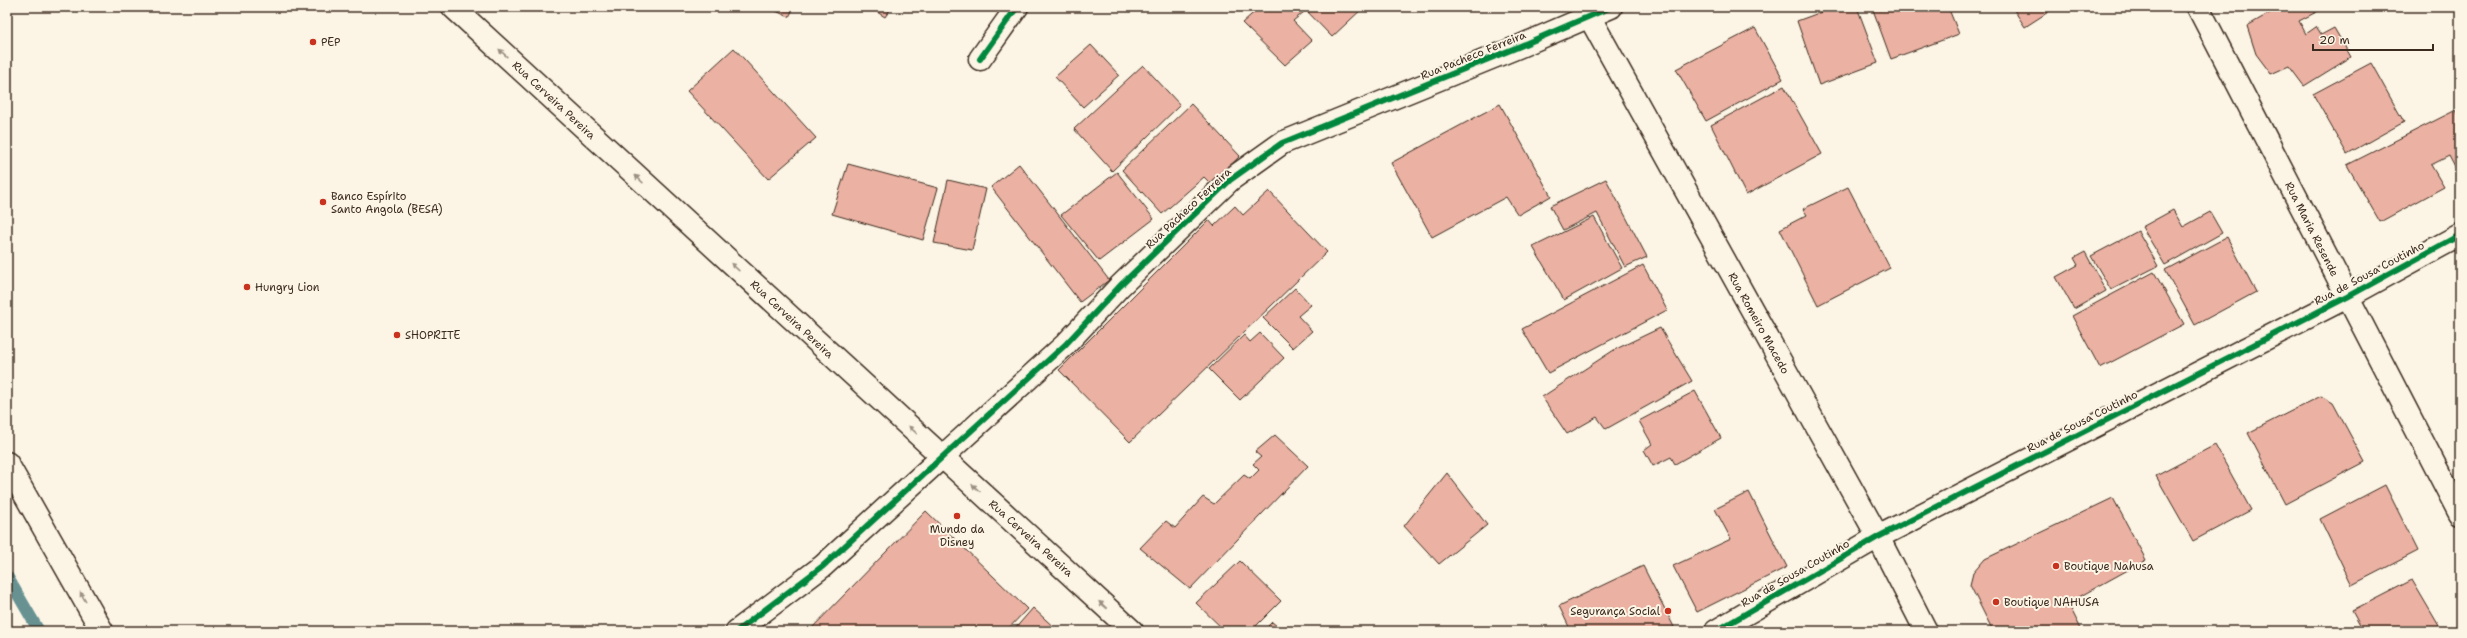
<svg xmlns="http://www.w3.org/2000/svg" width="2467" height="638" font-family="'Shantell Sans',sans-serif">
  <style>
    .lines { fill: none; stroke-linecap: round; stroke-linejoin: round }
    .stream { stroke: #689292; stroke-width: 12 }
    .building { fill: #ebb2a3; stroke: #3b2a1e }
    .street-casing { stroke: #3b2a1e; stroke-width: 25 }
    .secondary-casing { stroke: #3b2a1e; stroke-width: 25 }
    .primary-casing { stroke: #3b2a1e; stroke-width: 25 }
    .street { stroke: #fcf5e5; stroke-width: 22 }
    .secondary { stroke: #fcf5e5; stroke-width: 22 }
    .primary { stroke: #fcf5e5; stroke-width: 22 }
    .cycleway-casing { stroke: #fcf5e5; stroke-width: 8 }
    .cycleway { stroke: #00873e; stroke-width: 6 }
    .oneway { fill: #9c9082 }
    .poi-dot { fill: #c8321e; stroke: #fcf5e5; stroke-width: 1.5 }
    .labels { text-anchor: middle; stroke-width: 4; stroke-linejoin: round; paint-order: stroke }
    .poi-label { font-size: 11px; fill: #3b2a1e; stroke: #fcf5e5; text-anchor: start }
    .street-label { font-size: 11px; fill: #3b2a1e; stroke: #fcf5e5 }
  </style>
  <rect width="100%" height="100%" fill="#fcf5e5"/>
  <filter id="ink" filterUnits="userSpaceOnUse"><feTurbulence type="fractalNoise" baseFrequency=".025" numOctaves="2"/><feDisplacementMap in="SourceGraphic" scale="8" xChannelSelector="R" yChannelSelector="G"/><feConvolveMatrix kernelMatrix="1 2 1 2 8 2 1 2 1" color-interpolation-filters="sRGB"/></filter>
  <g filter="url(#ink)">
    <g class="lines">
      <polyline class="stream" points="7,576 39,631"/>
    </g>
    <g class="building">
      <polygon points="767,7 794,7 789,17"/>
      <polygon points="869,7 892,7 885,17"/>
      <polygon points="1260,7 1299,7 1304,12 1293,21 1312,41 1285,65 1242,23"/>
      <polygon points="1303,7 1364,7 1332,37"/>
      <polygon points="1835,7 1857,7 1878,63 1819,85 1797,21"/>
      <polygon points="1872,7 1948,7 1959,34 1891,59"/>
      <polygon points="2012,7 2056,7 2025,27"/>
      <polygon points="2273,7 2326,7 2299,21 2306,34 2316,27 2321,35 2334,28 2351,57 2304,86 2289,66 2271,74 2256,54 2247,26 2275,10"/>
      <polygon points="1755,28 1783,79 1706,121 1676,69"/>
      <polygon points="1091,45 1119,75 1083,107 1055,77"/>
      <polygon points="734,48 816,138 768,179 687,91"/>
      <polygon points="2371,63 2404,122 2347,154 2313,94"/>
      <polygon points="1143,65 1180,105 1112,171 1074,129"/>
      <polygon points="1784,86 1822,154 1746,195 1711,125"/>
      <polygon points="1191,104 1240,156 1211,184 1204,177 1162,214 1122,170"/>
      <polygon points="1500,104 1551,196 1518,215 1506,197 1432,237 1391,163"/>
      <polygon points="2456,110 2460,118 2460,177 2449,156 2431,165 2444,187 2380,222 2347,165"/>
      <polygon points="848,164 938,188 923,240 832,214"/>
      <polygon points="1019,164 1109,280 1080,302 991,187"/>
      <polygon points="1117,172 1154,219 1099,261 1061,215"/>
      <polygon points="1606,179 1647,257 1625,267 1597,213 1563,230 1550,206"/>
      <polygon points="948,180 986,189 972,250 934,243"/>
      <polygon points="1848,187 1890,268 1818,305 1780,229 1807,215 1803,209"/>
      <polygon points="1269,191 1327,252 1130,442 1059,370 1209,220 1214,226 1235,206 1243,215"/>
      <polygon points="2173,210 2183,227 2210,212 2222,233 2165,265 2142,227"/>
      <polygon points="1594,217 1622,268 1564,300 1533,247"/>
      <polygon points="2138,231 2158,266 2111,290 2091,256"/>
      <polygon points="2227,237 2256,292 2195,325 2165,270"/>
      <polygon points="2085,252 2106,291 2074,309 2056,277 2078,265 2074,258"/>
      <polygon points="1643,265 1667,310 1548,373 1522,329"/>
      <polygon points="2154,272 2184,324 2100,368 2072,316"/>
      <polygon points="1295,288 1311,305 1298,316 1312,331 1293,348 1263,318"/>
      <polygon points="1660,328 1692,381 1606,429 1597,417 1567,434 1542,397 1614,350"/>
      <polygon points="1260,333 1284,358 1240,400 1209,369 1244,335 1250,342"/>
      <polygon points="1695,391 1721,438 1675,464 1671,457 1653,466 1644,450 1652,444 1639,421"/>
      <polygon points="2321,396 2333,403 2365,462 2285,504 2248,433"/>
      <polygon points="1275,435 1308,466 1190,589 1140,548 1166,521 1175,528 1203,497 1214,504 1244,475 1250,479 1259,470 1253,464 1261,457 1255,452"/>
      <polygon points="2215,445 2251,510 2193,541 2156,476"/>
      <polygon points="1447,473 1487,525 1439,564 1404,526"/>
      <polygon points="2385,485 2418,551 2352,585 2320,519"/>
      <polygon points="1749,492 1787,567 1697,612 1673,566 1731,539 1715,509"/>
      <polygon points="2113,498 2146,560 2068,603 2082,631 1993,631 1970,585 1973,573 1985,559"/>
      <polygon points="926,511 1027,609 1006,631 809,631"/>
      <polygon points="1240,561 1281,601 1251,631 1225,631 1196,603"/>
      <polygon points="1643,566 1674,627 1667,631 1571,631 1559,606"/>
      <polygon points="2412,580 2442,631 2363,631 2352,611"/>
      <polygon points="1033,608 1058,631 1013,631"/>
      <polygon points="1272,622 1283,631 1263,631"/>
    </g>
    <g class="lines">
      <defs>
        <g id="street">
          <polyline points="1584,7 1878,537 1926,631"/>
          <polyline points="2198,7 2460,514"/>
          <polyline points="980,59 1017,7"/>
          <polyline points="737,631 823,566 942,457"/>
          <polyline points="1716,631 1878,537 2347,297 2460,235"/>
        </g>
        <g id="secondary">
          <polyline points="453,7 1132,631"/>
          <polyline points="942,457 1065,345 1120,286 1230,180 1282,143 1518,47 1611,7"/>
        </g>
        <polyline id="primary" points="7,463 102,631"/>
      </defs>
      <use href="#street" class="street-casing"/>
      <use href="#secondary" class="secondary-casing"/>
      <use href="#primary" class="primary-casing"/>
      <use href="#street" class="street"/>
      <use href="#secondary" class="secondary"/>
      <use href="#primary" class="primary"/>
      <defs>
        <g id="cycleway">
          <polyline points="980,59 1017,7"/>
          <polyline points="737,631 823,566 1065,345 1120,286 1230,180 1282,143 1518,47 1611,7"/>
          <polyline points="1716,631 1878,537 2347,297 2460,235"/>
        </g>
      </defs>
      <use href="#cycleway" class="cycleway-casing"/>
      <use href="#cycleway" class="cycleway"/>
    </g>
    <defs><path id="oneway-solid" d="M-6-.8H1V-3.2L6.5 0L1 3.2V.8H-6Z"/></defs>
    <g class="oneway">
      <use href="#oneway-solid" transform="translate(503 53) rotate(-137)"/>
      <use href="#oneway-solid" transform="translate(639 179) rotate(-137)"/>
      <use href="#oneway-solid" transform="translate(735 267) rotate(-137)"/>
      <use href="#oneway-solid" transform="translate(913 430) rotate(-137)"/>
      <use href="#oneway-solid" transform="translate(976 488) rotate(-138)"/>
      <use href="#oneway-solid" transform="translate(83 597) rotate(-120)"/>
      <use href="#oneway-solid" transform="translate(1103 605) rotate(-138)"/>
    </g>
  </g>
  <g class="poi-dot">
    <circle cx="313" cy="42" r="4"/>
    <circle cx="323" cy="202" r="4"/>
    <circle cx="247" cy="287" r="4"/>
    <circle cx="397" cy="335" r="4"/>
    <circle cx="957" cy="516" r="4"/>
    <circle cx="2056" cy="566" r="4"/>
    <circle cx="1996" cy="602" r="4"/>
    <circle cx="1668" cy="611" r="4"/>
  </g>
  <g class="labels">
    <g class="poi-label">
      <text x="321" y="46">PEP</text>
      <text x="331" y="200">Banco Espírito<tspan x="331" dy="13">Santo Angola (BESA)</tspan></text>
      <text x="255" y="291">Hungry Lion</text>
      <text x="405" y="339">SHOPRITE</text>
      <text x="957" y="533" text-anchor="middle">Mundo da<tspan x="957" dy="13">Disney</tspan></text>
      <text x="2064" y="570">Boutique Nahusa</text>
      <text x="2004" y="606">Boutique NAHUSA</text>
      <text x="1660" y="615" text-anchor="end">Segurança Social</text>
    </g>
    <g class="street-label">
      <text transform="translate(1473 55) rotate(-22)" y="4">Rua Pacheco Ferreira</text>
      <text transform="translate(554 100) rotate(43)" y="4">Rua Cerveira Pereira</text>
      <text transform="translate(1188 208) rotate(-43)" y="4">Rua Pacheco Ferreira</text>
      <text transform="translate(2312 229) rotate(63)" y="4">Rua Maria Resende</text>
      <text transform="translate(2369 273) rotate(-28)" y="4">Rua de Sousa Coutinho</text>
      <text transform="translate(792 319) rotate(43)" y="4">Rua Cerveira Pereira</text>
      <text transform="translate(1759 323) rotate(61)" y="4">Rua Romeiro Macedo</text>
      <text transform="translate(2082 421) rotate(-27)" y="4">Rua de Sousa Coutinho</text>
      <text transform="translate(1031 538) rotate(42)" y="4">Rua Cerveira Pereira</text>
      <text transform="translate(1795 573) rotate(-30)" y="4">Rua de Sousa Coutinho</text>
    </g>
  </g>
  <rect width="2467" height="638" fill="none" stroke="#fcf5e5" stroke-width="24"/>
  <rect x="12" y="12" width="2443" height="614" fill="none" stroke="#3b2a1e" stroke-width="1.5" filter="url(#ink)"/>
  <path d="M2313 44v6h120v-6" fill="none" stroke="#3b2a1e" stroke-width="2"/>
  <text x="2319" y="44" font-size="12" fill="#3b2a1e" stroke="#fcf5e5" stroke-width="3" paint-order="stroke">20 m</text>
</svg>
